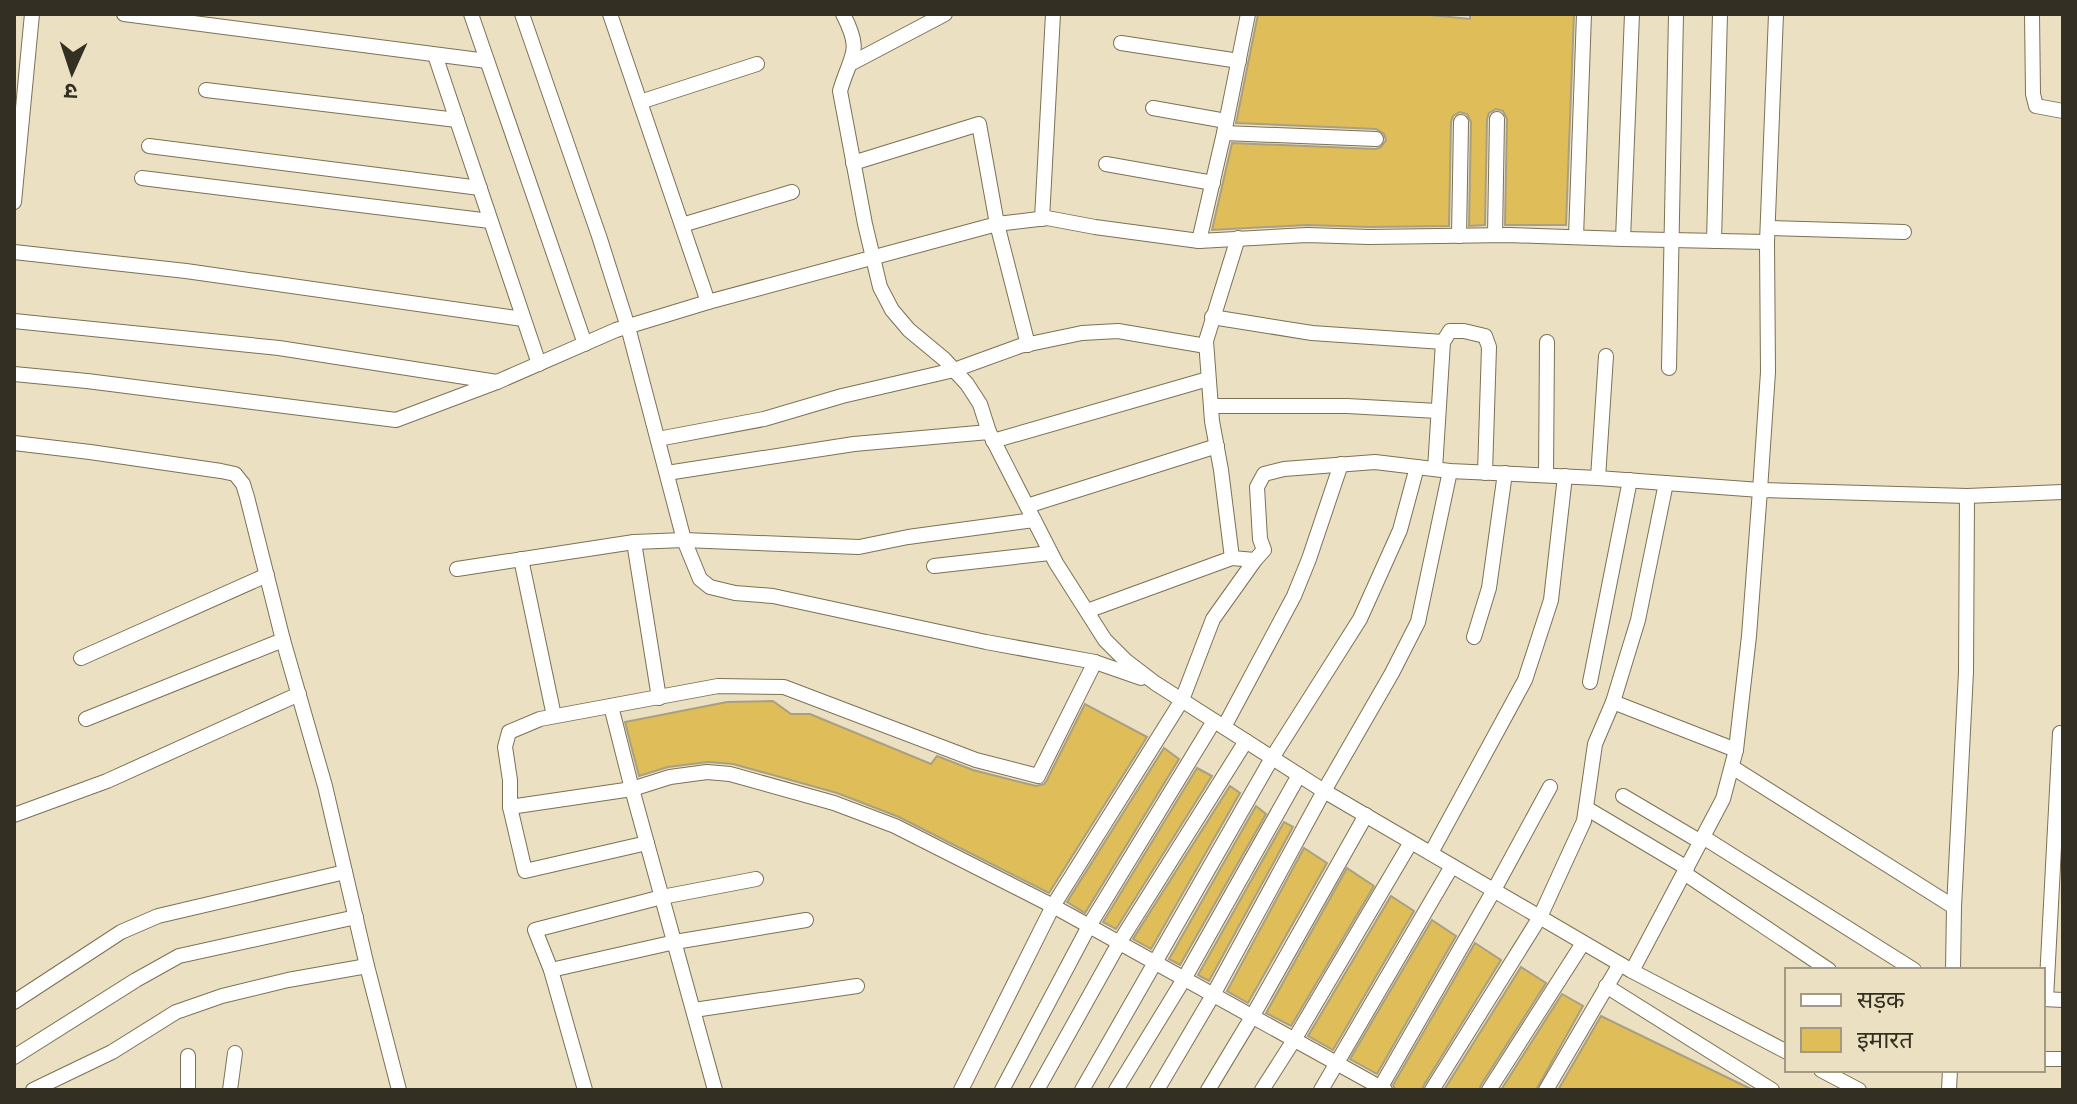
<svg xmlns="http://www.w3.org/2000/svg" width="2077" height="1104" font-family="'Exo 2','Noto Sans Devanagari',sans-serif">
  <style>
    .building { fill: #dfbd58; stroke: #a99f82; stroke-width: 2 }
    .lines { fill: none; stroke-linecap: round; stroke-linejoin: round }
    .minor-casing { stroke: #7b7155; stroke-width: 16 }
    .minor { stroke: #fff; stroke-width: 14 }
  </style>
  <rect width="100%" height="100%" fill="#ebe0c1"/>
  <g class="building">
    <polygon points="1258,14 1420,14 1470,19 1470,14 1574,14 1566,225 1505,225 1507,119 1503,111 1496,109 1489,113 1487,119 1485,225 1469,226 1471,122 1467,114 1460,112 1453,116 1451,122 1449,226 1369,227 1307,225 1212,230 1232,143 1376,149 1381,147 1386,140 1384,134 1376,129 1236,123"/>
    <polygon points="773,701 791,714 810,714 931,764 937,756 973,770 1036,786 1044,784 1047,780 1085,704 1147,737 1049,893 899,817 837,793 733,764 708,762 668,767 639,776 625,722 727,702"/>
    <polygon points="1164,748 1179,759 1085,913 1067,902"/>
    <polygon points="1197,768 1212,776 1116,929 1103,922"/>
    <polygon points="1230,786 1240,793 1151,949 1133,939"/>
    <polygon points="1256,806 1266,814 1180,965 1169,959"/>
    <polygon points="1284,822 1293,827 1209,981 1198,975"/>
    <polygon points="1304,848 1327,863 1248,1003 1227,991"/>
    <polygon points="1347,868 1374,886 1291,1026 1266,1013"/>
    <polygon points="1391,896 1414,911 1333,1050 1308,1036"/>
    <polygon points="1432,920 1456,936 1377,1074 1350,1059"/>
    <polygon points="1475,943 1501,960 1424,1085 1422,1090 1395,1089 1393,1085"/>
    <polygon points="1521,967 1546,983 1481,1085 1479,1090 1444,1090"/>
    <polygon points="1562,994 1583,1006 1536,1090 1501,1090"/>
    <polygon points="1601,1016 1753,1090 1558,1090"/>
  </g>
  <g class="lines">
    <defs>
      <g id="minor">
        <polyline points="124,14 487,61"/>
        <polyline points="471,14 585,344"/>
        <polyline points="522,14 599,236 628,327 684,540 700,579 710,587 735,593 773,596 986,642 1095,662 1141,678"/>
        <polyline points="610,14 708,302"/>
        <path d="M843,14C863,53 851,53 840,91L865,224L880,287L892,310L909,330L944,359L967,384L980,404L989,432L1056,563L1105,640L1125,660L1155,683L1324,791L1632,971L1787,1052"/>
        <polyline points="2032,14 2033,94 2036,106 2063,111"/>
        <polyline points="1121,43 1239,61"/>
        <polyline points="435,55 539,364"/>
        <polyline points="850,64 945,14"/>
        <polyline points="206,90 457,120"/>
        <polyline points="640,102 757,64"/>
        <polyline points="1153,108 1226,121"/>
        <polyline points="1224,133 1376,139"/>
        <polyline points="149,146 480,188"/>
        <polyline points="853,163 979,124 997,224 1028,345"/>
        <polyline points="1106,164 1213,183"/>
        <polyline points="142,178 490,221"/>
        <polyline points="14,202 32,14"/>
        <polyline points="1042,219 1053,14"/>
        <polyline points="682,225 792,192"/>
        <polyline points="1768,228 1904,232"/>
        <polyline points="1495,235 1497,119"/>
        <polyline points="1459,236 1461,122"/>
        <polyline points="1576,237 1584,14"/>
        <polyline points="1623,239 1632,14"/>
        <polyline points="1199,241 1224,133 1248,14"/>
        <polyline points="1714,241 1720,14"/>
        <polyline points="14,252 186,271 523,319"/>
        <polyline points="1212,317 1312,333 1443,342"/>
        <polyline points="14,321 279,348 497,382"/>
        <polyline points="1669,368 1676,14"/>
        <polyline points="14,374 87,381 396,420 497,382 616,330 708,302 997,224 1047,218 1095,227 1199,241 1307,235 1369,237 1508,235 1623,239 1767,242"/>
        <polyline points="1211,406 1347,406 1438,411"/>
        <polyline points="658,439 764,419 842,396 954,370 1020,346 1082,333 1118,331 1206,346"/>
        <polyline points="993,441 1208,379"/>
        <polyline points="14,443 90,452 221,471 235,474 243,484 247,497 283,640 325,786 367,966 399,1090"/>
        <polyline points="1435,469 1443,342 1450,331 1464,331 1485,336 1489,347 1485,473"/>
        <polyline points="667,473 854,444 989,432"/>
        <polyline points="1546,475 1547,342"/>
        <polyline points="1598,478 1606,356"/>
        <polyline points="1027,506 1217,446"/>
        <polyline points="634,542 659,698"/>
        <polyline points="1232,558 1221,470 1212,421 1206,341 1238,238"/>
        <polyline points="521,559 554,716"/>
        <polyline points="934,566 1050,553"/>
        <polyline points="457,569 634,542 684,540 859,547 908,537 1034,520"/>
        <polyline points="1087,611 1232,558 1255,560 1264,550 1260,539 1257,487 1264,474 1284,469 1375,462 1450,471 1598,478 1760,490 1768,372 1767,242 1776,14"/>
        <polyline points="1474,637 1489,588 1505,473"/>
        <polyline points="81,658 267,575"/>
        <polyline points="1590,682 1630,480"/>
        <polyline points="1613,702 1736,750"/>
        <polyline points="611,706 632,789 715,1090"/>
        <polyline points="86,719 283,640"/>
        <polyline points="1224,727 1294,596 1309,559 1341,464"/>
        <polyline points="1732,767 1954,907"/>
        <polyline points="1623,796 1701,842"/>
        <polyline points="510,807 510,780 505,747 509,732 540,719 718,686 784,687 976,760 1038,776 1095,662"/>
        <polyline points="1586,808 1687,868"/>
        <polyline points="14,815 107,781 299,694"/>
        <polyline points="1703,837 1914,970"/>
        <polyline points="647,843 525,871 510,807 632,789 670,777 707,772 730,774 834,803 895,826 1053,906 1385,1090"/>
        <polyline points="1431,853 1525,680 1551,600 1565,476"/>
        <polyline points="1684,873 1829,970"/>
        <polyline points="551,970 675,942 806,920"/>
        <polyline points="1953,970 1954,907 1966,672 1967,496"/>
        <polyline points="1632,971 1723,799 1736,750 1749,636 1760,490 1967,496 2063,492"/>
        <polyline points="1606,986 1772,1090"/>
        <polyline points="2043,999 2063,1000"/>
        <polyline points="2046,999 2060,733 2063,733"/>
        <polyline points="14,1002 121,932 158,916 345,872"/>
        <polyline points="694,1010 857,986"/>
        <polyline points="14,1057 136,980 179,956 356,917"/>
        <polyline points="2043,1059 2063,1059"/>
        <polyline points="1821,1070 1859,1090"/>
        <polyline points="33,1090 112,1052 176,1012 222,996 288,980 367,966"/>
        <polyline points="188,1090 188,1056"/>
        <polyline points="230,1090 235,1053"/>
        <polyline points="585,1090 551,970 535,930 662,897 756,879"/>
        <polyline points="961,1090 1053,906 1182,700 1213,619 1255,560"/>
        <polyline points="1002,1090 1089,926 1214,721"/>
        <polyline points="1037,1090 1119,943 1246,741"/>
        <polyline points="1082,1090 1272,758 1360,619 1400,530 1417,467"/>
        <polyline points="1116,1090 1184,979 1299,775"/>
        <polyline points="1157,1090 1213,995 1324,791 1392,673 1418,622 1450,471"/>
        <polyline points="1208,1090 1252,1017 1366,815"/>
        <polyline points="1262,1090 1294,1040 1411,842"/>
        <polyline points="1321,1090 1452,866"/>
        <polyline points="1379,1090 1494,890 1550,787"/>
        <polyline points="1432,1090 1540,917 1584,821 1595,744 1613,702 1638,620 1666,483"/>
        <polyline points="1489,1090 1583,943"/>
        <polyline points="1546,1090 1620,964"/>
        <polyline points="1949,1090 1950,1070"/>
      </g>
    </defs>
    <use href="#minor" class="minor-casing"/>
    <use href="#minor" class="minor"/>
  </g>
  <rect width="2077" height="1104" fill="none" stroke="#332f23" stroke-width="32"/>
  <rect x="1785" y="968" width="260" height="104" fill="#ebe0c1" stroke="#a19982" stroke-width="2"/>
  <rect x="1801" y="994" width="40" height="12" fill="#ffffff" stroke="#a19982" stroke-width="2"/>
  <text x="1857" y="1008" font-size="24" fill="#332f23">सड़क</text>
  <rect x="1801" y="1028" width="40" height="24" fill="#dfbd58" stroke="#a19982" stroke-width="2"/>
  <text x="1857" y="1048" font-size="24" fill="#332f23">इमारत</text>
  <g transform="translate(72 72) rotate(183)" stroke="#ebe0c1" stroke-width="6" paint-order="stroke">
  <path d="M0-6L14 30L0 20L-14 30Z" fill="#332f23"/>
  <text y="-12" font-size="22" font-weight="bold" text-anchor="middle" fill="#332f23">उ</text>
  </g>
</svg>
